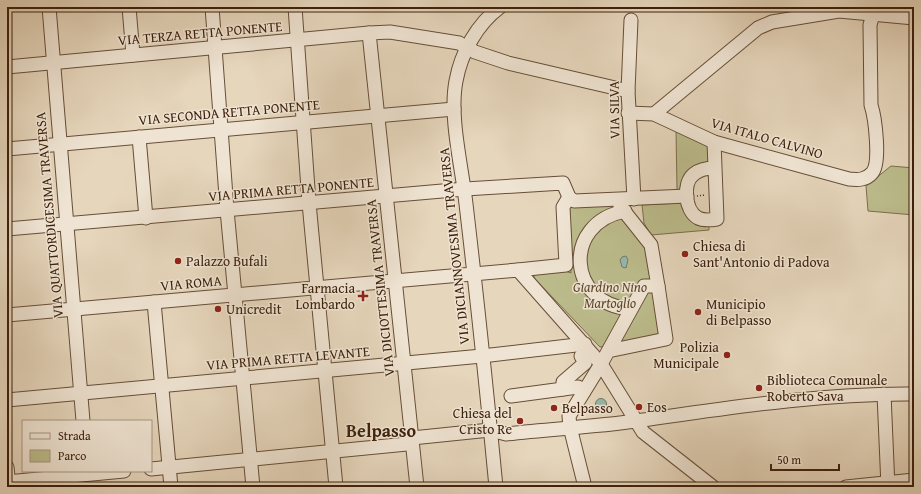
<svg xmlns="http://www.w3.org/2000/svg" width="921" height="494" font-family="'Gentium Book Plus',serif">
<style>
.green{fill:#bcbc8c;stroke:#7c6e4c}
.water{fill:#97b9ac;stroke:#737c6c}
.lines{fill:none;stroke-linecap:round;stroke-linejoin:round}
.minor-casing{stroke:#674e38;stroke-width:15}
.path{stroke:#3d200c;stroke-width:1.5;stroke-dasharray:1 2;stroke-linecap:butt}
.minor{stroke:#efe4d3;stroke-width:13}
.poi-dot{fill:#8f2418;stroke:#efe4d3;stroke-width:1.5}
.labels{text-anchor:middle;stroke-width:3;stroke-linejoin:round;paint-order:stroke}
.street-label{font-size:14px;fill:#3d200c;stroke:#efe4d3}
.poi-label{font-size:14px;fill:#3d200c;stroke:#efe4d3;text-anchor:start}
.park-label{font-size:14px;font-style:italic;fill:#5d472c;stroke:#efe4d3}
.district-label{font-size:18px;font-weight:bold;fill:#3d200c;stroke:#efe4d3}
</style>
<rect width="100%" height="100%" fill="#e6d6bc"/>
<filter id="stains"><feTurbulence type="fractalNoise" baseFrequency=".005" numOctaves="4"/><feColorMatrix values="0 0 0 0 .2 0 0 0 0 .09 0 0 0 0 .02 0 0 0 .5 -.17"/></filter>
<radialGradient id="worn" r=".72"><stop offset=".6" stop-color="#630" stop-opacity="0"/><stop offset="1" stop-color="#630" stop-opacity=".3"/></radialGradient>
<g class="green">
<polygon points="676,129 708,146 709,160 682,189 677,190"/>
<polygon points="891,166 914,168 914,215 868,211 866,186"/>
<polygon points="609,202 645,243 661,335 600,347 535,279 533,274 565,271 571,273 567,211 571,205"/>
<polygon points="683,203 709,223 709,230 651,235 644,223 642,205"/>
</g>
<g class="water">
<polygon points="626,256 628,260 626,268 622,267 620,260 622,257"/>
<circle cx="601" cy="404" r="5.5"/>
</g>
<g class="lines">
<defs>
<g id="minor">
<polyline points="49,7 83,421"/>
<polyline points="129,7 133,55"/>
<polyline points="212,7 227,210 253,487"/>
<polyline points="295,7 309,203 336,487"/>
<polyline points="631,20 628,91 634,199"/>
<polyline points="369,33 417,487"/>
<polyline points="7,67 369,33 390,32 459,43 475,52 508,63 628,91"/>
<path d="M628,113L654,114L714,142L849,179C858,180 866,180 872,173C881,163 875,117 871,105L870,25L875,7"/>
<polyline points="654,114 758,28 772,22 839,11 914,18"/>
<polyline points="139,137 146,218"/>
<path d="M714,142L717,219C711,220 704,221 698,218C685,211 682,183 694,174C700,169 707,168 715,168"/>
<polyline points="7,149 454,109"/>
<polyline points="620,206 651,245 658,286"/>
<path d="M625,211C562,223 567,304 630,309"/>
<polyline points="7,229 465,189 563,183 569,197 574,201 687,196"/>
<polyline points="518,270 566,265 563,207 569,197"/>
<polyline points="154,302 171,487"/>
<polyline points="7,315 518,270 601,364 643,432 713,487"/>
<polyline points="563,389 563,382 585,363 581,356"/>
<polyline points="884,394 888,487"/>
<polyline points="511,396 578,387 584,391"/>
<polyline points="7,400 482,356 585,344"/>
<polyline points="7,467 9,487"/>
<path d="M151,469L407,444L412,438L490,430L506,434C549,429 593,427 636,421C728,408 821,393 914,394"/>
<polyline points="7,482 124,471"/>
<path d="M496,487C487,393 477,298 466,204C462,167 449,117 456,81C461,53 477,24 500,7"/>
<polyline points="585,487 570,427 569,416 601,364 644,286 658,286 666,339 608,351"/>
<polyline points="846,487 914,480"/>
</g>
</defs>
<use href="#minor" class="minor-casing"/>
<polyline class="path" points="697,196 705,195"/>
<use href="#minor" class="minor"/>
</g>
<g class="poi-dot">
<circle cx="685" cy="254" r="4"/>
<circle cx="178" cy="261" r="4"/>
<path d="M361 290h4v4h4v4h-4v4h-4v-4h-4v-4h4z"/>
<circle cx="218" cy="309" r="4"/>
<circle cx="698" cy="312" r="4"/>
<circle cx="727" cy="355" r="4"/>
<circle cx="759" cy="388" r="4"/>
<circle cx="639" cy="407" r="4"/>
<circle cx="554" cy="408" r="4"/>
<circle cx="520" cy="421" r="4"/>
</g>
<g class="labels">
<g class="street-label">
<text transform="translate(200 33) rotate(-5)" y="5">VIA TERZA RETTA PONENTE</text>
<text transform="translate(614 110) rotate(-91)" y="5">VIA SILVA</text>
<text transform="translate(229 112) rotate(-5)" y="5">VIA SECONDA RETTA PONENTE</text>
<text transform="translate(767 138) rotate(16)" y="5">VIA ITALO CALVINO</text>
<text transform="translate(291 189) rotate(-5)" y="5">VIA PRIMA RETTA PONENTE</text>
<text transform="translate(49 215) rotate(-95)" y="5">VIA QUATTORDICESIMA TRAVERSA</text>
<text transform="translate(454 246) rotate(-96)" y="5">VIA DICIANNOVESIMA TRAVERSA</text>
<text transform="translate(191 283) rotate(-5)" y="5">VIA ROMA</text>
<text transform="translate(380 288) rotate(-96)" y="5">VIA DICIOTTESIMA TRAVERSA</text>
<text transform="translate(288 358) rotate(-5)" y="5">VIA PRIMA RETTA LEVANTE</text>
</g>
<g class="poi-label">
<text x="693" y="251">Chiesa di<tspan x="693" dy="16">Sant'Antonio di Padova</tspan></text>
<text x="186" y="266">Palazzo Bufali</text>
<text x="355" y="293" text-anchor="end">Farmacia<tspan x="355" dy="16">Lombardo</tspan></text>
<text x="706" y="309">Municipio<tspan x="706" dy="16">di Belpasso</tspan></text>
<text x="226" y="314">Unicredit</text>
<text x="719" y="352" text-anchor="end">Polizia<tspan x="719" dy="16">Municipale</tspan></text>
<text x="767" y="385">Biblioteca Comunale<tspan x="767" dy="16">Roberto Sava</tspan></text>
<text x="647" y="412">Eos</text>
<text x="562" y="413">Belpasso</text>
<text x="512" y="418" text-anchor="end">Chiesa del<tspan x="512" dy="16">Cristo Re</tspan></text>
</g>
<g class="park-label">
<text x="610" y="292">Giardino Nino<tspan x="610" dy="16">Martoglio</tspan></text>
</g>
<g class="district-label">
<text x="381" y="437">Belpasso</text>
</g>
</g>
<rect width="921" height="494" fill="none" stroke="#e6d6bc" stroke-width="24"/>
<rect x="8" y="8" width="905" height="478" fill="none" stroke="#3d200c" stroke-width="2"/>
<rect x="12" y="12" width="897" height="470" fill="none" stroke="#3d200c"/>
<rect x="22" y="420" width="130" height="52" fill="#efe4d3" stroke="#a89683"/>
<rect x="30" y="433" width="20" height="6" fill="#efe4d3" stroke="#a89683"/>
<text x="58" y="440" font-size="12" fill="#3d200c">Strada</text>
<rect x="30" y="450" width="20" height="12" fill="#bcbc8c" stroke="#a89683"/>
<text x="58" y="460" font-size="12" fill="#3d200c">Parco</text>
<path d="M771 464v6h68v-6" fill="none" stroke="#3d200c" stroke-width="2"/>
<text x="777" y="464" font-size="12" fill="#3d200c" stroke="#efe4d3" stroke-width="3" paint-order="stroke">50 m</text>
<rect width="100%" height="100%" filter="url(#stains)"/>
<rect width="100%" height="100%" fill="url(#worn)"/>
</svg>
